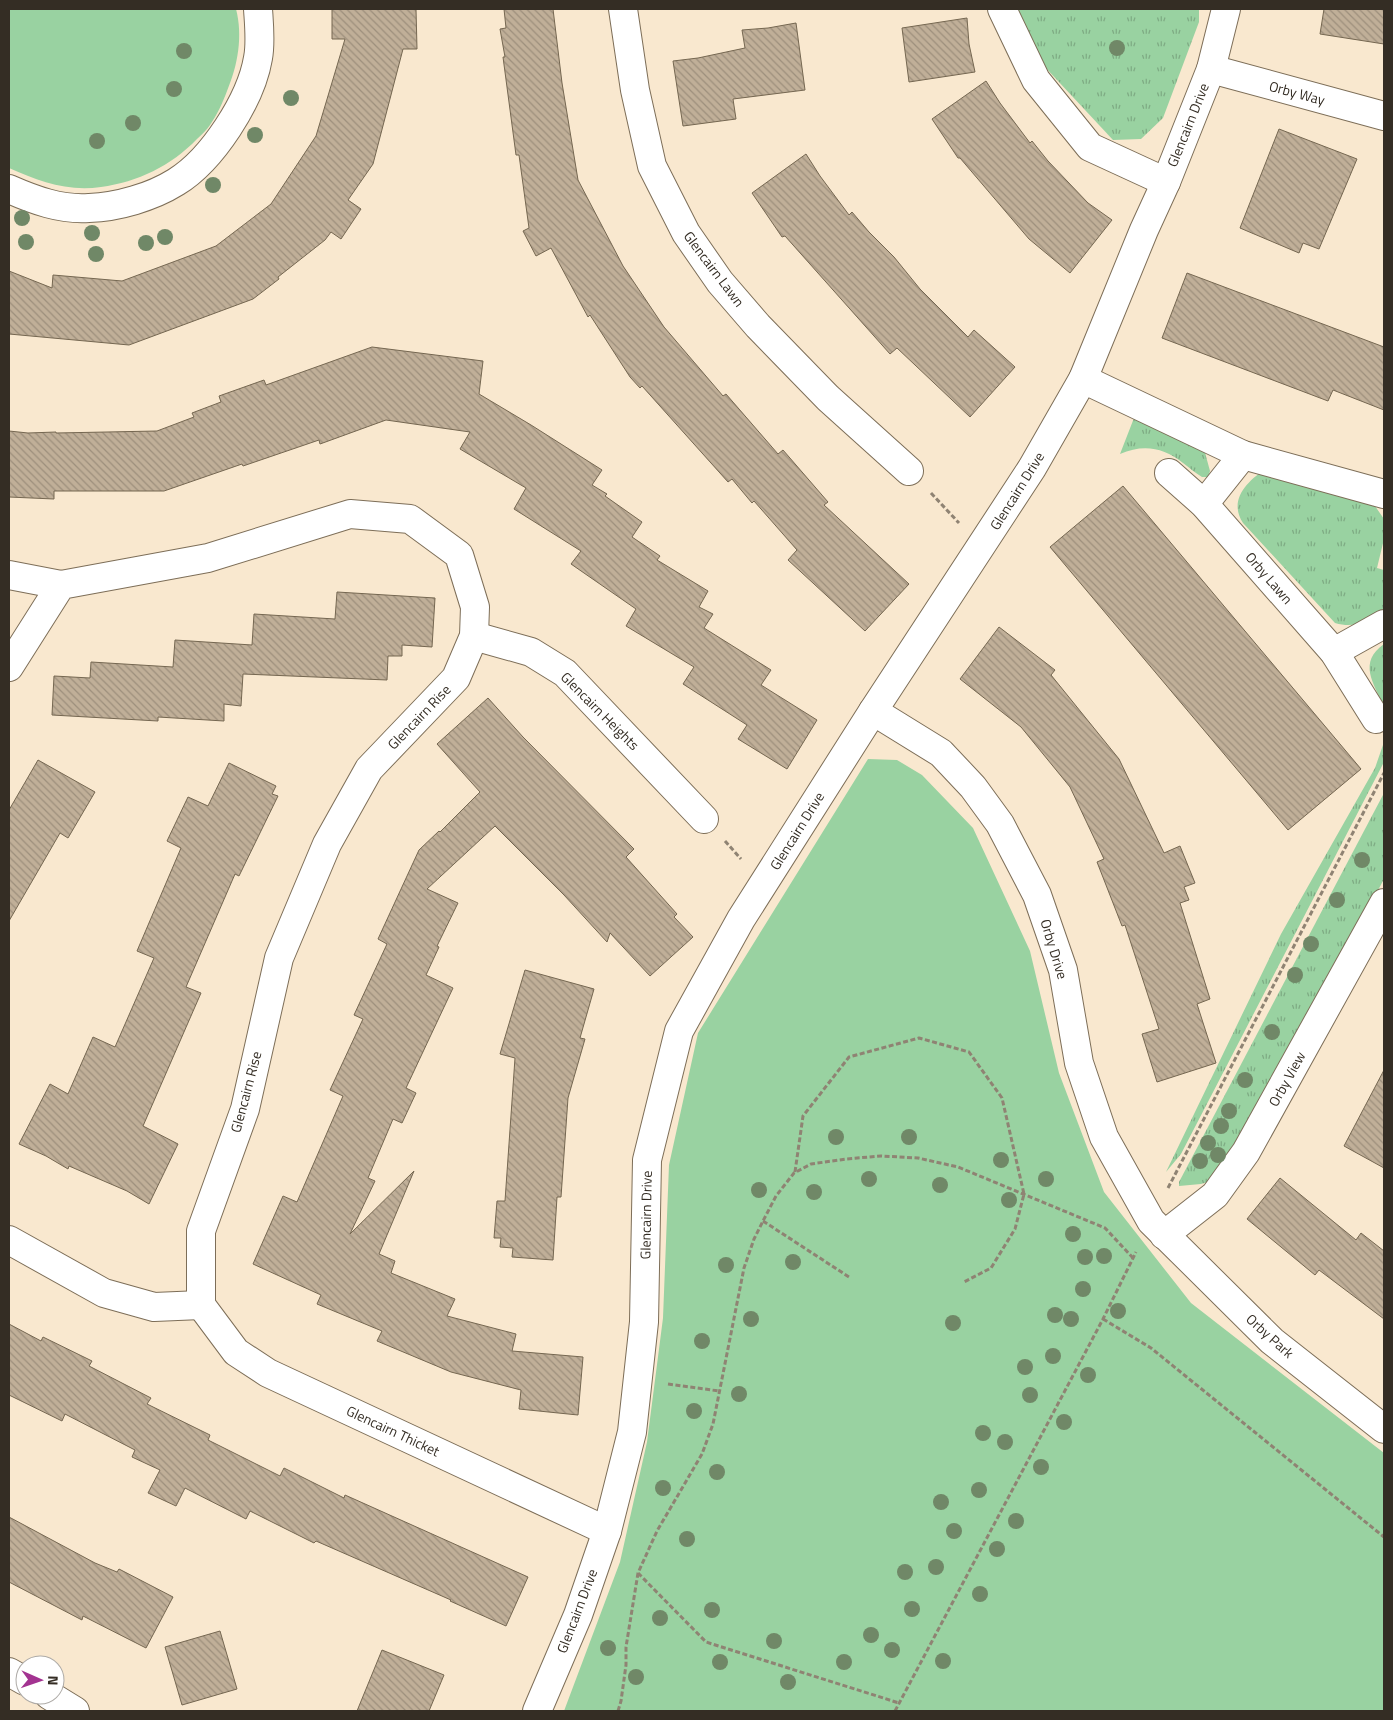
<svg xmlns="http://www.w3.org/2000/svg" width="1393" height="1720" font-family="'Titillium Web',sans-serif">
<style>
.grass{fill:url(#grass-tufts)}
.park{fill:#99d2a1}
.building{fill:url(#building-back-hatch);stroke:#756751}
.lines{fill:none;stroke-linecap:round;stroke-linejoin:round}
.minor-casing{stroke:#7d6e58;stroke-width:30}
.path{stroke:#8f8373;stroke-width:3;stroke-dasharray:5 2.5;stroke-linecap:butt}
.minor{stroke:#fff;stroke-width:28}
.tree{fill:#708867}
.labels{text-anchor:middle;stroke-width:4;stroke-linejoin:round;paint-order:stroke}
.street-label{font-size:14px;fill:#342d24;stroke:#fff}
</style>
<defs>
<pattern id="grass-tufts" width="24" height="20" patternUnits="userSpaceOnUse" patternTransform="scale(1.25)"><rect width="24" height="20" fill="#99d2a1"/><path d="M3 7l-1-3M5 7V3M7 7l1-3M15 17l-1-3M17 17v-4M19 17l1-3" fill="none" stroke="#7eab83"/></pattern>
<pattern id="building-back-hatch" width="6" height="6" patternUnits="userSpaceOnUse" patternTransform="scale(1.25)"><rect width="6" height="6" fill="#c0af98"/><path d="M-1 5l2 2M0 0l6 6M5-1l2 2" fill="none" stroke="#9d8f7c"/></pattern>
</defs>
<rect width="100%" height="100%" fill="#f9e8cf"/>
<g class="grass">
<polygon points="1017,9 1199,9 1199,22 1163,118 1141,139 1113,140 1044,66"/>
<path d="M1134,418L1204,449L1210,471L1208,477H1202C1195,473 1190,468 1183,463C1163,447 1143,444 1120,454Z"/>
<path d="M1267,468L1375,506L1384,519V539L1377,568L1384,570V609C1367,621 1356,629 1335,623L1243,523C1228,500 1247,481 1267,468Z"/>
<path d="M1384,644V706C1373,683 1358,662 1384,644Z"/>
<polygon points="1384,742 1384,762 1181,1154 1166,1172 1281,934 1375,768"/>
<polygon points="1384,793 1384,879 1254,1122 1211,1181 1201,1184 1179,1186 1179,1182"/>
</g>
<g class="park">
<path d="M9,9H236C243,36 238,65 227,91C223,102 217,115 210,125C207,130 202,134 197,139C171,166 138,182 101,187C67,192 39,181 9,168Z"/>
<polygon points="868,759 897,760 922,775 973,828 1030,951 1059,1073 1104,1192 1191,1303 1384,1453 1384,1711 564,1711 620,1562 647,1442 663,1318 669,1165 698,1033"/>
</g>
<g class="building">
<polygon points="332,9 416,9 417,49 403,49 373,164 348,200 361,209 341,239 331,232 325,240 278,277 279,279 253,299 129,345 9,334 9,271 52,288 53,275 122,281 216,246 271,204 316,136 345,39 332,39"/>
<polygon points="504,9 553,9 562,83 578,180 623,266 664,327 723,396 726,394 778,454 783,450 828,502 824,505 909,584 865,631 788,560 797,550 754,501 752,503 732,479 728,482 642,386 640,388 630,377 590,315 588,317 551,248 536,256 523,231 529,228 519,155 516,155 503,57 505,57 500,29 506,28"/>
<polygon points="1324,9 1384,9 1384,44 1320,34"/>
<polygon points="967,18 969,44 975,72 909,82 902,28"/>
<polygon points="796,23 805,90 733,99 736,119 683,126 673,61 698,58 745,48 742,30 768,28"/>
<polygon points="986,81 1000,103 1030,143 1032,141 1048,161 1088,203 1112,220 1070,273 1029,239 960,158 958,158 932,119"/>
<polygon points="1279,129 1357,159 1319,249 1303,243 1299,253 1240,228"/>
<polygon points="806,154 820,176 849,215 852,212 869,232 894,257 920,289 968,337 974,330 1015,367 970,417 897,348 890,354 785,236 782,237 752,193"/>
<polygon points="1187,273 1384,347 1384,410 1333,390 1328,401 1162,338"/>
<polygon points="372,347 483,361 479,394 531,425 602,470 592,485 607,494 605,496 642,522 632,537 660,556 657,560 708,591 699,607 713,614 704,628 771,670 761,685 817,720 787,769 738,739 747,725 683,684 694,667 626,626 636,609 571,564 581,551 514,509 526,488 460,449 470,432 386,420 320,444 319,440 243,466 242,464 164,491 54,491 54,499 9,497 9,431 28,433 56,432 56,433 157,431 194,417 192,413 221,402 219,396 264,380 266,385"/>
<polygon points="1123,486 1361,769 1288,830 1050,547"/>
<polygon points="337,592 435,598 432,647 402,645 402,656 388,656 387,680 243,674 241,706 224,704 224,721 158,717 158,721 52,715 54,676 90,678 91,662 173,667 175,640 252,645 254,614 335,619"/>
<polygon points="999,627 1055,670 1051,675 1119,759 1164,853 1180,846 1195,883 1184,887 1189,900 1180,903 1210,999 1197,1004 1216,1063 1157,1082 1142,1034 1159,1029 1125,925 1122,926 1097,862 1104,859 1070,787 1021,727 960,679"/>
<polygon points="488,698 523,737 634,849 626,857 677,914 674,917 693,937 650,976 610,933 607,942 564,895 495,826 427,889 458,903 437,946 439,947 426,975 453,988 406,1088 416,1093 402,1123 393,1119 368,1178 375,1181 350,1234 414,1171 379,1254 395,1261 391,1273 455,1299 447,1316 516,1334 512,1351 583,1357 578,1415 519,1409 521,1390 451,1372 377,1341 382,1331 317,1304 321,1295 253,1264 283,1196 297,1202 343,1096 330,1090 363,1019 354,1015 387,944 378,939 419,850 439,831 440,832 480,792 437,744"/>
<polygon points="38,760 95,792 68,838 60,833 9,921 9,810"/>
<polygon points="229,763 276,786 272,794 278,796 239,876 235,874 186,987 201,993 143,1126 178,1144 149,1204 127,1191 69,1166 68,1169 46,1156 19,1144 50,1084 68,1094 93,1037 115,1047 154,958 137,951 181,848 167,841 188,797 208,806"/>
<polygon points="525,970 594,989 580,1038 585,1039 568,1098 561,1197 557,1197 553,1260 512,1257 513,1248 500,1247 501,1238 494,1238 497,1201 505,1201 515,1058 500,1054"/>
<polygon points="1384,1070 1384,1168 1344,1146"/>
<polygon points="1280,1178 1356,1240 1361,1233 1384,1251 1384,1319 1319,1270 1315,1275 1247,1219"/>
<polygon points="9,1324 41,1341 43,1337 92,1361 89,1366 151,1398 147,1404 210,1435 208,1440 280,1476 284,1468 344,1498 345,1495 528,1577 506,1626 450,1601 451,1600 316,1541 314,1543 250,1511 246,1519 185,1488 176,1506 148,1493 160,1470 132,1457 135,1450 65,1414 62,1421 9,1395"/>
<polygon points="9,1517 95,1563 117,1572 119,1569 173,1597 146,1648 83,1616 82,1620 9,1582"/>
<polygon points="220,1631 237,1689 182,1705 165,1647"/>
<polygon points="382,1650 444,1675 429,1711 357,1711"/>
</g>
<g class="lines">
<defs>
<g id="minor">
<polyline points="623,9 635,90 652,166 686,233 720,282 758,326 828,398 909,471"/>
<polyline points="1002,9 1036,80 1090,147 1166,182"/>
<polyline points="1211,69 1384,116"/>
<path d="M9,189C34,200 61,210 89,208C118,207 152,197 176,182C212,160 251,100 258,58C261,43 259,24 258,9"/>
<polyline points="1083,379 1243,455 1384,494"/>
<polyline points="1169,473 1204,504 1334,652 1376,719"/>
<polyline points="1204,504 1243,455"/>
<polyline points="9,575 61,585"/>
<polyline points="474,636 531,652 565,673 704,819"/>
<polyline points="1334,652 1384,624"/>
<polyline points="9,667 61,585 208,558 350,514 410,519 459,555 475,607 474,636 456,678 369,769 327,844 279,958 245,1109 201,1231 201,1305"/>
<polyline points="873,711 941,753 973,787 1000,824 1037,895 1063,970 1079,1063 1104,1137 1151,1221 1272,1341 1384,1429"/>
<polyline points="1164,1235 1215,1195 1246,1152 1384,903"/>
<polyline points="9,1240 104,1293 154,1307 201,1305"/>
<polyline points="201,1305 236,1352 268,1373 607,1531"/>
<polyline points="9,1672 25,1681"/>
<polyline points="49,1695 75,1711"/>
<polyline points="537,1711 578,1615 607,1531 632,1432 644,1322 647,1160 679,1031 741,919 873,711 1032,468 1083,379 1144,230 1166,182 1211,69 1226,9"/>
</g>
</defs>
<use href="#minor" class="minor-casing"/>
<g class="path">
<polyline points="931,493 959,523"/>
<polyline points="725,841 741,859"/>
<polyline points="795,1172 803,1116 849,1057 919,1038 969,1052 1002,1098 1024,1194 1015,1229 991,1268 964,1282"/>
<polyline points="1168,1188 1384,773"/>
<polyline points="763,1221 849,1277"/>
<polyline points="1103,1319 1151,1348 1384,1537"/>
<polyline points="668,1384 719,1391"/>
<polyline points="638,1573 706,1642 899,1703"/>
<polyline points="618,1711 621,1701 626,1665 626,1647 638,1573 657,1531 702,1454 713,1424 744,1268 754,1239 763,1221 776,1196 794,1173 811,1164 846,1159 881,1156 918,1158 958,1167 1105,1228 1133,1258"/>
<polyline points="895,1711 1103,1319 1136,1252"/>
</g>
<use href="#minor" class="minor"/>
</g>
<g class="tree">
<circle cx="1117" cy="48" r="8"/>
<circle cx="184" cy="51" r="8"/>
<circle cx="174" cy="89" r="8"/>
<circle cx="291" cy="98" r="8"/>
<circle cx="133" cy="123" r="8"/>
<circle cx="255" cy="135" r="8"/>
<circle cx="97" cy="141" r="8"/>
<circle cx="213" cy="185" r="8"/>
<circle cx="22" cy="218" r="8"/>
<circle cx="92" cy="233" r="8"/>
<circle cx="165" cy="237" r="8"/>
<circle cx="26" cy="242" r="8"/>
<circle cx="146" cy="243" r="8"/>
<circle cx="96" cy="254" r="8"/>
<circle cx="1362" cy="860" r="8"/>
<circle cx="1337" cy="900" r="8"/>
<circle cx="1311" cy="944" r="8"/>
<circle cx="1295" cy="975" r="8"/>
<circle cx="1272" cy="1032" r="8"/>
<circle cx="1245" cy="1080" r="8"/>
<circle cx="1229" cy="1111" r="8"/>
<circle cx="1221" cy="1126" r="8"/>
<circle cx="836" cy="1137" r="8"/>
<circle cx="909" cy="1137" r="8"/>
<circle cx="1208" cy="1143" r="8"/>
<circle cx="1218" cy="1155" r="8"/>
<circle cx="1001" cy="1160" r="8"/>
<circle cx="1200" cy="1161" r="8"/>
<circle cx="869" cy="1179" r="8"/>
<circle cx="1046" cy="1179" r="8"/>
<circle cx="940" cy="1185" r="8"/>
<circle cx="759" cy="1190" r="8"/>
<circle cx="814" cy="1192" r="8"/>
<circle cx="1009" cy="1200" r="8"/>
<circle cx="1073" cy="1234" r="8"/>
<circle cx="1104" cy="1256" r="8"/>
<circle cx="1085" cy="1257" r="8"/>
<circle cx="793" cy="1262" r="8"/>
<circle cx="726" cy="1265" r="8"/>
<circle cx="1083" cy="1289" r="8"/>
<circle cx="1118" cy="1311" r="8"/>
<circle cx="1055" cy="1315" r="8"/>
<circle cx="751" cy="1319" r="8"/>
<circle cx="1071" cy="1319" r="8"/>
<circle cx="953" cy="1323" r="8"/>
<circle cx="702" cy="1341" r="8"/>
<circle cx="1053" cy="1356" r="8"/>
<circle cx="1025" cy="1367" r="8"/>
<circle cx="1088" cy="1375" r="8"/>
<circle cx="739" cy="1394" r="8"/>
<circle cx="1030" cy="1395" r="8"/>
<circle cx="694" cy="1411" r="8"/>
<circle cx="1064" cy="1422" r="8"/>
<circle cx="983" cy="1433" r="8"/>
<circle cx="1005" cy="1442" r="8"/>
<circle cx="1041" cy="1467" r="8"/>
<circle cx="717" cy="1472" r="8"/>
<circle cx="663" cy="1488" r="8"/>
<circle cx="979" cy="1490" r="8"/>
<circle cx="941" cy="1502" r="8"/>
<circle cx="1016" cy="1521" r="8"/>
<circle cx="954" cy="1531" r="8"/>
<circle cx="687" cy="1539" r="8"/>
<circle cx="997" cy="1549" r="8"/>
<circle cx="936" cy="1567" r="8"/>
<circle cx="905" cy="1572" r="8"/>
<circle cx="980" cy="1594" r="8"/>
<circle cx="912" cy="1609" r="8"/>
<circle cx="712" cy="1610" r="8"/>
<circle cx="660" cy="1618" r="8"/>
<circle cx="871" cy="1635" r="8"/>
<circle cx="774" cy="1641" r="8"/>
<circle cx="608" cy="1648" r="8"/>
<circle cx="892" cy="1650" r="8"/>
<circle cx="943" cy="1661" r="8"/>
<circle cx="720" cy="1662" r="8"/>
<circle cx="844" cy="1662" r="8"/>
<circle cx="636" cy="1677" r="8"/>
<circle cx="788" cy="1682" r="8"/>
</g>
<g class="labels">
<g class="street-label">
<text transform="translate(1297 93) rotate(15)" y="5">Orby Way</text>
<text transform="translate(1188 125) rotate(-68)" y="5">Glencairn Drive</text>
<text transform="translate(714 269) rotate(53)" y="5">Glencairn Lawn</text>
<text transform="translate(1017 491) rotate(-58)" y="5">Glencairn Drive</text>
<text transform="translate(1269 578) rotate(49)" y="5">Orby Lawn</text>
<text transform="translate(600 711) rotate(45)" y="5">Glencairn Heights</text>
<text transform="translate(419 717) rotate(-46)" y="5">Glencairn Rise</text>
<text transform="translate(797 831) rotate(-58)" y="5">Glencairn Drive</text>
<text transform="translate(1054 949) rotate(73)" y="5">Orby Drive</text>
<text transform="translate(1287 1079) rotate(-61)" y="5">Orby View</text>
<text transform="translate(246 1092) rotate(-75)" y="5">Glencairn Rise</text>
<text transform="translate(646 1215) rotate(-89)" y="5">Glencairn Drive</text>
<text transform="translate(1270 1336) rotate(42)" y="5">Orby Park</text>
<text transform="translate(393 1431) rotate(25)" y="5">Glencairn Thicket</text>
<text transform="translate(577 1611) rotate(-69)" y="5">Glencairn Drive</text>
</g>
</g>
<rect width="1393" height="1720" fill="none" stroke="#342d24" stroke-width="20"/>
<g transform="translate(40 1680) rotate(92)"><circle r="24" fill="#ffffff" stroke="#aeaba7"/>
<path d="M0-4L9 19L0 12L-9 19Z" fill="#a33391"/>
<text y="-8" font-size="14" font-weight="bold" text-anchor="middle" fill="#342d24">N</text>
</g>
</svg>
